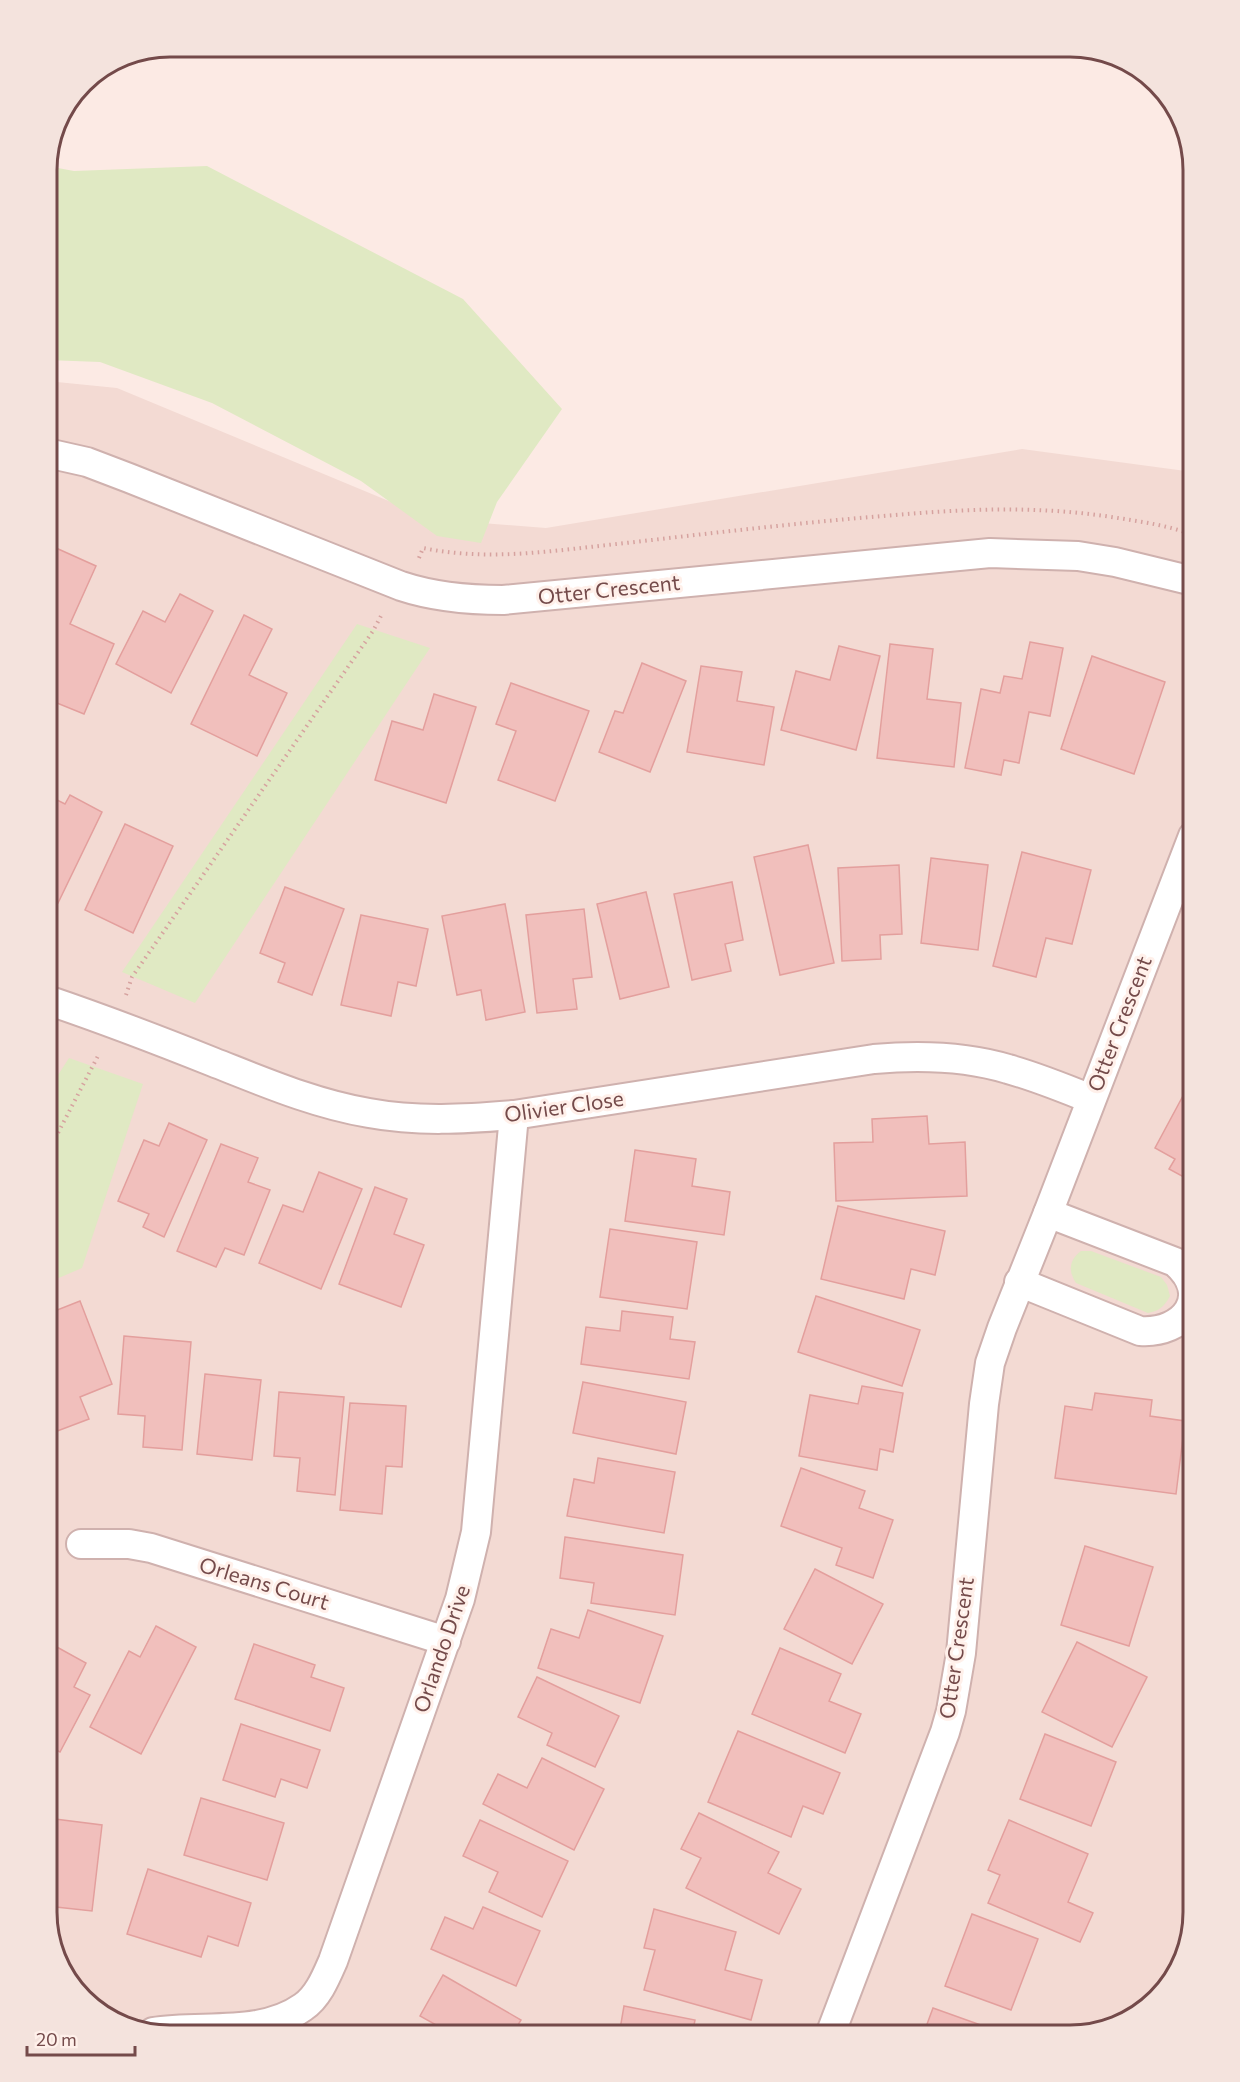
<svg xmlns="http://www.w3.org/2000/svg" width="1240" height="2082" font-family="Commissioner,sans-serif">
<style>
.residential{fill:#f3dad3}
.green{fill:#e0e9c3}
.building{fill:#f1bfbc;stroke:#e39f9d;stroke-width:1.5}
.lines{fill:none;stroke-linecap:round;stroke-linejoin:round}
.street-casing{stroke:#cfb1ae;stroke-width:32}
.path{stroke:#d6a29f;stroke-width:4;stroke-dasharray:1.5 4.5;stroke-linecap:butt}
.street{stroke:#fff;stroke-width:28}
.labels{text-anchor:middle;stroke-width:6;stroke-linejoin:round;paint-order:stroke}
.street-label{font-size:21px;fill:#744a4a;stroke:#fff0ea}
.rim{fill:none;stroke:#744a4a;stroke-width:3}
</style>
<rect width="100%" height="100%" fill="#fceae4"/>
<polygon class="residential" points="47,381 117,388 432,519 546,528 1022,449 1193,472 1193,1913 1173,1981 1125,2023 1070,2035 162,2035 101,2015 59,1967 47,1912"/>
<g class="green">
<polygon points="47,166 74,171 207,166 463,299 562,409 497,502 481,543 437,536 361,481 212,403 100,362 47,360"/>
<polygon points="357,624 430,648 195,1003 122,972"/>
<polygon points="69,1058 143,1084 82,1268 47,1283 47,1092"/>
<path d="M1081,1251H1091L1161,1277L1167,1285L1170,1296C1165,1306 1159,1311 1148,1313L1076,1283C1068,1271 1069,1260 1081,1251Z"/>
</g>
<g class="building">
<polygon points="56,548 96,566 70,624 114,644 84,714 47,699 47,568"/>
<polygon points="180,594 213,611 171,693 116,664 143,611 165,622"/>
<polygon points="244,615 272,629 249,675 287,693 257,756 191,724"/>
<polygon points="1030,642 1063,648 1050,716 1029,712 1019,763 1004,760 1001,775 965,768 981,689 1000,693 1004,676 1022,679"/>
<polygon points="890,644 933,649 927,699 961,703 954,767 877,758"/>
<polygon points="839,646 880,656 856,750 781,730 796,671 830,680"/>
<polygon points="1092,656 1165,682 1134,774 1061,749"/>
<polygon points="642,663 686,681 650,772 599,752 615,711 623,713"/>
<polygon points="701,666 742,672 737,701 774,707 764,765 687,752"/>
<polygon points="511,683 589,711 555,801 498,780 516,731 496,724"/>
<polygon points="434,694 476,707 446,803 375,780 392,721 423,730"/>
<polygon points="47,795 65,804 70,795 102,812 58,903 47,898"/>
<polygon points="125,824 173,846 133,933 85,910"/>
<polygon points="808,845 834,963 780,975 754,857"/>
<polygon points="1022,852 1091,870 1072,944 1046,938 1036,977 993,966"/>
<polygon points="931,858 988,865 978,950 921,943"/>
<polygon points="899,865 902,934 880,935 881,959 842,961 838,868"/>
<polygon points="732,882 743,940 725,944 731,971 692,980 674,894"/>
<polygon points="285,887 344,909 312,995 278,982 285,963 260,953"/>
<polygon points="646,892 669,987 620,999 597,904"/>
<polygon points="505,904 525,1012 486,1020 481,990 457,995 442,916"/>
<polygon points="584,909 592,977 573,979 577,1009 537,1013 526,915"/>
<polygon points="361,915 428,929 416,986 398,982 391,1016 341,1005"/>
<polygon points="1191,1081 1193,1082 1193,1182 1169,1169 1175,1159 1155,1148"/>
<polygon points="927,1116 929,1144 965,1142 967,1196 836,1201 834,1143 873,1142 872,1119"/>
<polygon points="169,1123 207,1140 164,1237 143,1227 149,1214 118,1201 144,1140 159,1146"/>
<polygon points="221,1144 258,1158 248,1182 270,1190 244,1255 225,1248 216,1267 177,1251"/>
<polygon points="635,1150 696,1159 692,1186 730,1192 724,1235 625,1221"/>
<polygon points="319,1172 362,1189 321,1289 259,1263 283,1205 303,1212"/>
<polygon points="375,1187 407,1199 394,1234 424,1245 401,1307 339,1284"/>
<polygon points="838,1206 945,1231 935,1275 911,1269 904,1299 821,1279"/>
<polygon points="610,1229 697,1242 687,1309 600,1297"/>
<polygon points="816,1296 920,1330 902,1386 798,1352"/>
<polygon points="80,1301 112,1384 80,1397 89,1419 52,1433 47,1418 47,1314"/>
<polygon points="622,1311 673,1317 670,1339 695,1342 689,1379 581,1364 586,1327 620,1331"/>
<polygon points="124,1336 191,1342 182,1450 143,1447 145,1416 118,1414"/>
<polygon points="205,1374 261,1380 252,1460 197,1454"/>
<polygon points="583,1382 686,1402 676,1454 573,1433"/>
<polygon points="862,1386 903,1393 893,1452 880,1449 877,1470 799,1456 810,1395 858,1404"/>
<polygon points="279,1392 344,1397 335,1495 297,1491 300,1458 274,1456"/>
<polygon points="1095,1393 1152,1400 1150,1416 1185,1421 1176,1494 1055,1478 1065,1406 1092,1410"/>
<polygon points="350,1403 406,1406 402,1467 386,1466 382,1514 340,1510"/>
<polygon points="598,1458 675,1472 664,1533 567,1516 574,1479 594,1483"/>
<polygon points="801,1468 865,1491 859,1508 893,1520 873,1578 836,1565 842,1548 781,1526"/>
<polygon points="565,1537 683,1555 675,1615 591,1603 594,1583 560,1578"/>
<polygon points="1085,1546 1153,1567 1129,1646 1061,1625"/>
<polygon points="815,1569 883,1604 852,1664 784,1629"/>
<polygon points="588,1610 663,1636 640,1703 538,1668 551,1629 579,1638"/>
<polygon points="156,1626 196,1647 141,1754 90,1727 129,1651 140,1657"/>
<polygon points="1077,1642 1147,1677 1112,1747 1042,1712"/>
<polygon points="254,1644 315,1665 311,1677 344,1688 330,1731 235,1699"/>
<polygon points="55,1646 86,1663 74,1687 90,1695 60,1752 47,1745 47,1662"/>
<polygon points="780,1648 841,1674 829,1701 861,1714 845,1753 752,1714"/>
<polygon points="537,1677 619,1716 595,1767 547,1745 552,1733 518,1717"/>
<polygon points="241,1724 320,1750 307,1788 281,1779 275,1797 223,1780"/>
<polygon points="738,1731 840,1773 823,1814 803,1806 791,1837 708,1802"/>
<polygon points="1045,1734 1116,1762 1091,1826 1020,1799"/>
<polygon points="542,1758 604,1789 574,1850 483,1804 498,1774 527,1788"/>
<polygon points="201,1798 284,1823 267,1880 184,1855"/>
<polygon points="699,1813 779,1852 768,1873 801,1889 779,1934 686,1888 701,1858 681,1849"/>
<polygon points="47,1818 102,1825 92,1911 47,1906"/>
<polygon points="480,1820 568,1861 542,1917 489,1892 498,1872 463,1856"/>
<polygon points="1009,1820 1088,1854 1068,1902 1093,1913 1080,1942 988,1903 1000,1875 988,1870"/>
<polygon points="148,1869 251,1903 238,1946 208,1936 201,1957 127,1934"/>
<polygon points="483,1907 540,1931 516,1986 431,1949 445,1917 473,1929"/>
<polygon points="654,1909 736,1932 725,1970 762,1980 751,2020 644,1990 655,1950 644,1948"/>
<polygon points="972,1914 1038,1939 1011,2010 945,1986"/>
<polygon points="443,1975 521,2020 512,2035 454,2035 420,2016"/>
<polygon points="624,2006 695,2020 692,2035 619,2035"/>
<polygon points="933,2008 989,2028 987,2035 923,2035"/>
</g>
<g class="lines">
<defs>
<g id="street">
<path d="M47,453L87,462L129,478L401,586C434,597 468,600 503,600L990,553L1078,556L1115,562L1193,581"/>
<path d="M47,1000C103,1019 158,1040 213,1062C264,1082 315,1104 369,1113C417,1122 466,1119 514,1115L874,1059C919,1055 965,1056 1008,1069C1037,1077 1064,1088 1091,1099"/>
<path d="M1019,1282L1140,1331C1184,1334 1214,1296 1175,1262L1048,1213"/>
<polyline points="81,1544 129,1544 151,1548 446,1641"/>
<path d="M153,2032C202,2024 261,2037 303,2007C318,1997 326,1977 333,1961L460,1599L476,1532L514,1115"/>
<polyline points="830,2035 945,1732 951,1711 961,1653 984,1404 990,1363 1002,1328 1048,1213 1193,836"/>
</g>
</defs>
<use href="#street" class="street-casing"/>
<g class="path">
<path d="M419,558L423,548C490,562 558,550 626,543C712,533 797,523 883,516C963,509 1039,505 1118,518C1144,522 1170,526 1193,535"/>
<polyline points="126,995 132,977 373,631 382,614"/>
<polyline points="47,1154 99,1054"/>
</g>
<use href="#street" class="street"/>
</g>
<g class="labels">
<g class="street-label">
<text transform="translate(609 590) rotate(-6)" y="7">Otter Crescent</text>
<text transform="translate(1120 1024) rotate(-69)" y="7">Otter Crescent</text>
<text transform="translate(564 1107) rotate(-8)" y="7">Olivier Close</text>
<text transform="translate(264 1584) rotate(17)" y="7">Orleans Court</text>
<text transform="translate(957 1648) rotate(-82)" y="7">Otter Crescent</text>
<text transform="translate(442 1649) rotate(-71)" y="7">Orlando Drive</text>
</g>
</g>
<path d="M0 0H1240V2082H0ZM170 57H1070A113 113 0 0 1 1183 170V1912A113 113 0 0 1 1070 2025H170A113 113 0 0 1 57 1912V170A113 113 0 0 1 170 57Z" fill="#f4e3dd" fill-rule="evenodd"/>
<path class="rim" d="M170 57H1070A113 113 0 0 1 1183 170V1912A113 113 0 0 1 1070 2025H170A113 113 0 0 1 57 1912V170A113 113 0 0 1 170 57Z"/>
<path d="M27 2046v9h108v-9" fill="none" stroke="#744a4a" stroke-width="3"/>
<text x="36" y="2046" font-size="18" fill="#744a4a" stroke="#fff0ea" stroke-width="4.5" paint-order="stroke">20 m</text>
</svg>
